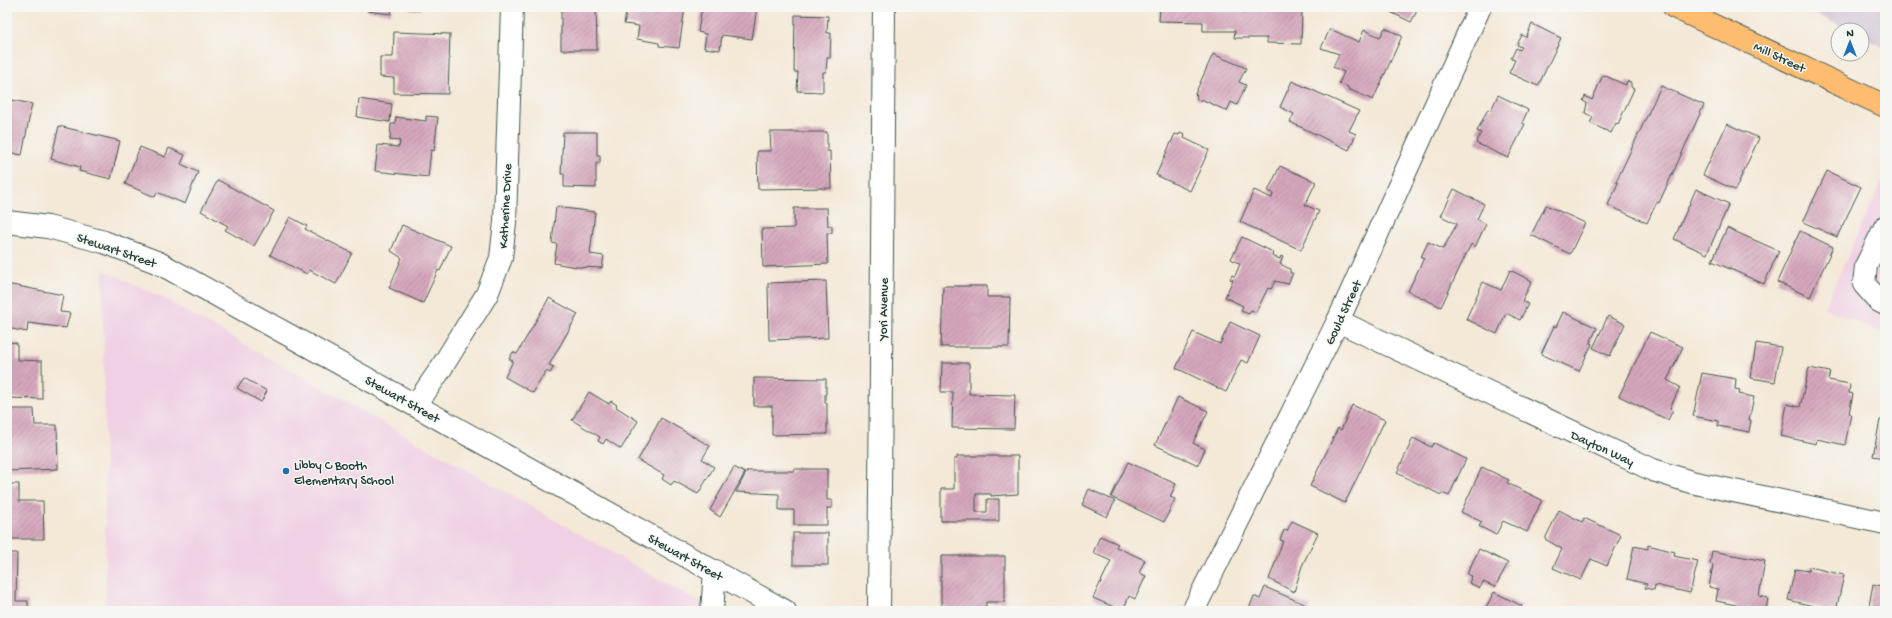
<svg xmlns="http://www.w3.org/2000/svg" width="1892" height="618" font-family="'Gochi Hand',sans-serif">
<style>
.built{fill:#f0d0e4}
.industrial{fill:#cebed1}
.building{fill:url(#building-hatch)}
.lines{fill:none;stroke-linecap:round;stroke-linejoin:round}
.minor-casing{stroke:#3f574c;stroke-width:24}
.major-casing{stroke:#3f574c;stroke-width:24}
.minor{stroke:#fff;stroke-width:22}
.major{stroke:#fdbc70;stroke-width:22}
.poi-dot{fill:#1f6fb2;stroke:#f6f6f2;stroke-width:1.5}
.labels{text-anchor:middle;stroke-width:3;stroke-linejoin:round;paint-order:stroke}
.street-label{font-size:13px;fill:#1f3d34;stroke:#f6f6f2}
.poi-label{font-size:13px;fill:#1f3d34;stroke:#f6f6f2;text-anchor:start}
</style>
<defs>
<pattern id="building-hatch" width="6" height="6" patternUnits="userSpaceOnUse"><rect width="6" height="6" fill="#d6a7bd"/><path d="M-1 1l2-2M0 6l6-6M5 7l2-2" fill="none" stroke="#ad899a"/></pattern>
</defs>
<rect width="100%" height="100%" fill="#f6f6f2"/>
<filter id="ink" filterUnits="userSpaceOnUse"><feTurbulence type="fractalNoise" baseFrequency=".025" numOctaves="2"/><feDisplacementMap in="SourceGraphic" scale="8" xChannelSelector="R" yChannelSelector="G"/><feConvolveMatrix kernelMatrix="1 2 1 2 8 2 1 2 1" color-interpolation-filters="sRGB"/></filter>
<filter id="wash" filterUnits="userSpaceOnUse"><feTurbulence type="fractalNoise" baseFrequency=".012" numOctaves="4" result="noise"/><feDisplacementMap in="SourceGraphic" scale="16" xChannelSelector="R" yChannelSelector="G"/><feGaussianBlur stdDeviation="0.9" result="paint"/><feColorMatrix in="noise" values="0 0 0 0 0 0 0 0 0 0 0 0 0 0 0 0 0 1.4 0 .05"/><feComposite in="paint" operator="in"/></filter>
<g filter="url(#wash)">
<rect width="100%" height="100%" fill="#f4e8d7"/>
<g class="built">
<polygon points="1885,175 1885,334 1824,308"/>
<polygon points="103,270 163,298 715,611 106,611"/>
</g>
<polygon class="industrial" points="1801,7 1885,7 1885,48 1862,37 1862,30 1848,30"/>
<g id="blocks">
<g class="building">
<polygon points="367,7 392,7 391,14 367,11"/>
<polygon points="409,7 421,7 421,10 409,9"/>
<polygon points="564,7 596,7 597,50 561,50 561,10 564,10"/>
<polygon points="627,7 685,7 679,48 659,46 659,43 637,39 639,26 624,24"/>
<polygon points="702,7 757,7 752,39 722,35 720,50 704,48 706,34 698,32"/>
<polygon points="1160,7 1307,7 1307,9 1302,9 1301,44 1267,43 1267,38 1234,38 1235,31 1203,31 1203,22 1159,21"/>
<polygon points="1380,7 1419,7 1411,22"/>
<polygon points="795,15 828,16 827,33 831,33 830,58 827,58 826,72 823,72 823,92 797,91 798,72 794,72"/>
<polygon points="1532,24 1561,38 1538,86 1509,73 1515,60 1511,59 1516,48 1520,50 1522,47 1517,45 1522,35 1526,37"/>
<polygon points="1385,28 1402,36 1373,100 1348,89 1348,87 1339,83 1344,72 1333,67 1339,54 1321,48 1330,29 1359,42 1364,30 1380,37"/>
<polygon points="394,32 450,34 448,94 394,93 394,78 380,77 380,57 393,57"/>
<polygon points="1213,54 1246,68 1239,82 1246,85 1237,105 1231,102 1227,111 1201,99 1200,101 1196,99 1197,96 1195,94"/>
<polygon points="1603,75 1626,85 1627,81 1631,83 1631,87 1634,89 1618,124 1616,123 1611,133 1590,123 1593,117 1585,113 1587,103 1583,101 1585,96 1592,100"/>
<polygon points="1292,81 1359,111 1349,131 1356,134 1349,150 1290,122 1294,114 1280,107"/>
<polygon points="1661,86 1704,105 1659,203 1657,202 1647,223 1608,205 1618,183 1616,182"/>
<polygon points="1498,95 1528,110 1522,123 1525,124 1508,158 1476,143 1481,133 1477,131 1488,109 1491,110"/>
<polygon points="7,99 32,104 22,155 7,152"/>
<polygon points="359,99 392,104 390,122 357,117"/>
<polygon points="426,116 438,117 434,151 431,150 428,177 375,171 378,145 399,147 400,141 390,140 391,124 395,124 396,117 426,121"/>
<polygon points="1727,124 1759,138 1735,190 1703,175"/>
<polygon points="59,126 120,141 111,179 79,171 80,167 51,159"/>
<polygon points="563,132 597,132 597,155 600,155 600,163 596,163 596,188 564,187 564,174 561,174"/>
<polygon points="770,132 827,132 827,151 830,151 831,188 758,189 757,151 771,151"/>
<polygon points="1180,133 1185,135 1184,138 1209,150 1190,191 1156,175 1175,134 1179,135"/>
<polygon points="140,147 165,157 169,148 185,155 181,164 198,172 185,204 157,192 155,197 125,184"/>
<polygon points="1280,166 1316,182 1305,205 1319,211 1301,250 1240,222 1254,190 1272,198 1273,193 1268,191"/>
<polygon points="1827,171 1861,187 1837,237 1803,222"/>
<polygon points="218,180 274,211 254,246 225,230 228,226 201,211"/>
<polygon points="1454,189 1484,204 1477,219 1486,224 1475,247 1471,244 1441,307 1408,291 1424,258 1421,257 1428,242 1443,249 1457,224 1441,216"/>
<polygon points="1696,189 1729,204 1707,254 1674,239"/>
<polygon points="1546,205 1585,223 1570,254 1531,235"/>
<polygon points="556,207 595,212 590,254 604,256 602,268 576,267 554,263 557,244 552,243"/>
<polygon points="794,208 827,208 828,226 832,226 832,233 827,233 828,264 763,267 762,229 794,228"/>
<polygon points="290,217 307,226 305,229 352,253 336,284 309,270 307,274 270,255"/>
<polygon points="402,225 451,246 440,271 438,270 423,303 389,288 402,258 391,251"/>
<polygon points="1727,228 1779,251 1764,284 1712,261"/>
<polygon points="1800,231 1833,247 1810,297 1777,282"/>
<polygon points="1242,237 1273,252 1272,256 1280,259 1281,256 1283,257 1280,264 1290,269 1290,273 1293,273 1288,284 1275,281 1271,289 1268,288 1256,312 1251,310 1249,314 1241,311 1243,306 1225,297 1233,280 1230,279 1232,275 1235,276 1240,264 1231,259"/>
<polygon points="1510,270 1532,281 1522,301 1528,304 1520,320 1506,313 1497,334 1466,319 1483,282 1501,290"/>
<polygon points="826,281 828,338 769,340 768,283"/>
<polygon points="7,284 63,295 60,312 70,313 66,328 28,323 27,332 7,328"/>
<polygon points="943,286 987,286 987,297 1010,297 1009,347 941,347"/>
<polygon points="549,298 578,314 549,365 554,367 550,373 546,371 533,393 505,377 513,361 509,359 513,352 517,354"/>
<polygon points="1563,312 1597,328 1590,343 1592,344 1579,371 1541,354 1554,326 1556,327"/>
<polygon points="1608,316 1625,324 1610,356 1593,348"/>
<polygon points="1230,322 1260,336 1248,363 1241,360 1226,392 1176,368 1193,332 1220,344"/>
<polygon points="1650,332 1683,347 1667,380 1680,387 1670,408 1673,410 1668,420 1619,396"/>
<polygon points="7,342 17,343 17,360 42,361 42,399 7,398"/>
<polygon points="1756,343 1781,347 1775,382 1751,378"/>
<polygon points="942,363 969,363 969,394 1015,395 1014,429 952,428 953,392 941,392"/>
<polygon points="1809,368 1830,372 1828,380 1850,384 1849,393 1853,394 1849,413 1851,414 1845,445 1817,439 1816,444 1781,436 1787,404 1800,407"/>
<polygon points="1702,373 1736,379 1735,389 1740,390 1739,394 1754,397 1749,420 1751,420 1749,432 1718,426 1718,421 1693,416"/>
<polygon points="244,378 267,391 261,402 237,388"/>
<polygon points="754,378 826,379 826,394 825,394 825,403 827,403 827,434 772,435 772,406 754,406"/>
<polygon points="589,392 609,404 611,401 617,405 616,407 638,421 621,449 606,439 603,444 598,441 600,437 572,420"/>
<polygon points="1178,397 1208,411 1193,443 1205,449 1198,465 1155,445"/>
<polygon points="1352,405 1385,420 1345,503 1310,486 1338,428 1341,430"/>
<polygon points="7,409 34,409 35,425 57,425 58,469 7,471"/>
<polygon points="661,418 710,446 702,459 714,467 698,494 674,481 671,485 662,479 664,475 638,460"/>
<polygon points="1880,420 1885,420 1885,458 1873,456"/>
<polygon points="1413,438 1431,447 1434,443 1466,459 1449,496 1442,493 1441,495 1397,473"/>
<polygon points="957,456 1018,456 1018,494 991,496 991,494 976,494 976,512 987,512 987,499 999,499 999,521 941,521 941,489 954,489 954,459 957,459"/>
<polygon points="1128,462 1176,484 1170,497 1175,499 1164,522 1111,497"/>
<polygon points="734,467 745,473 720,517 710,510"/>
<polygon points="1482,467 1509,480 1507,483 1542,500 1527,532 1503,521 1496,535 1479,526 1482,522 1461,512"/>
<polygon points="794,469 827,469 827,500 832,500 832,508 827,508 827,525 794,525 794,510 779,510 779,494 736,492 747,471 794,471"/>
<polygon points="7,484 19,484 19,501 43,501 44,539 7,539"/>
<polygon points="1089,489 1115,501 1107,517 1082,505"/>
<polygon points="1559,510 1582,522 1584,518 1621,535 1607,566 1591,559 1581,580 1553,568 1562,549 1545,539"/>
<polygon points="1292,521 1318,533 1302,566 1294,592 1269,579 1283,541 1280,540 1284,530 1287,531"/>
<rect x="793" y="533" width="35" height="32"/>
<polygon points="1100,536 1118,544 1116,547 1145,560 1139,573 1146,576 1135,599 1129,596 1123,611 1093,598 1111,561 1093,553"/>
<polygon points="1648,545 1675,552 1674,556 1698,561 1690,593 1655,585 1654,590 1645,588 1647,584 1627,579 1634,546 1648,549"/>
<polygon points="1479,549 1508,563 1495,587 1483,582 1480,588 1469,583 1472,576 1467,574"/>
<polygon points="1712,551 1765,561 1759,596 1768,598 1766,611 1735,611 1736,605 1716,601 1718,589 1709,587 1713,565 1710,564"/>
<polygon points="7,553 17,553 16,601 28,601 28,611 7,611"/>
<polygon points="941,556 1005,556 1005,602 986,602 986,611 947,611 947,607 941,607"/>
<polygon points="1809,567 1844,575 1836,611 1829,610 1822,611 1822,608 1788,600 1795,569 1809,571"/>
<polygon points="1873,584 1885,587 1885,611 1868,611"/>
<polygon points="1265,587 1311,607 1309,611 1248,611 1254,596 1260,599"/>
<polygon points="1494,592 1522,606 1519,611 1484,611"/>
</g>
</g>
</g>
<g filter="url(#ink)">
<use href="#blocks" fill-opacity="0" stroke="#3f574c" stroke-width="1"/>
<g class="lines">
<defs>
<g id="minor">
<polyline points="7,222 48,227 104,242 159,263 785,611"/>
<polyline points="1885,227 1866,266 1864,284 1879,301 1885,304"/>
<polyline points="1338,321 1653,470 1691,482 1885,523"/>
<polyline points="416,405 440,370 487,294 501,258 505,222 512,7"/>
<polyline points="712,611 715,571"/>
<polyline points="879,611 884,7"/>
<polyline points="1193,611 1338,321 1480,7"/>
</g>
<polyline id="major" points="1674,7 1885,106"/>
</defs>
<use href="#minor" class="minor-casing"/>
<use href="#major" class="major-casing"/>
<use href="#minor" class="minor"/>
<use href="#major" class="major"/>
</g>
</g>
<circle class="poi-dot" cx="286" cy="471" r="4"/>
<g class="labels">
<g class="street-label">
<text transform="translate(1780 56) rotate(25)" y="5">Mill Street</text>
<text transform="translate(504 206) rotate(-87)" y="5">Katherine Drive</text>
<text transform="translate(117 249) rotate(19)" y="5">Stewart Street</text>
<text transform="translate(882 309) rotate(-89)" y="5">Yori Avenue</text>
<text transform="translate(1342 312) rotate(-65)" y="5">Gould Street</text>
<text transform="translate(403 398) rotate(29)" y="5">Stewart Street</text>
<text transform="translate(1603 447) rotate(25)" y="5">Dayton Way</text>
<text transform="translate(686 556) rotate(29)" y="5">Stewart Street</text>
</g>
<g class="poi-label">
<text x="294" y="469">Libby C Booth<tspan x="294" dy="15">Elementary School</tspan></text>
</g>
</g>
<rect width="1892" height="618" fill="none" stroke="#f6f6f2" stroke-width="24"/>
<g transform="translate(1850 42)"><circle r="19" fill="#f6f6f2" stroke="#a0aca6"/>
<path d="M0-3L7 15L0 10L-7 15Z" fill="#1f6fb2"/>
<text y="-6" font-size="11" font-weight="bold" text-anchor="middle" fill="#1f3d34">N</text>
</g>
</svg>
